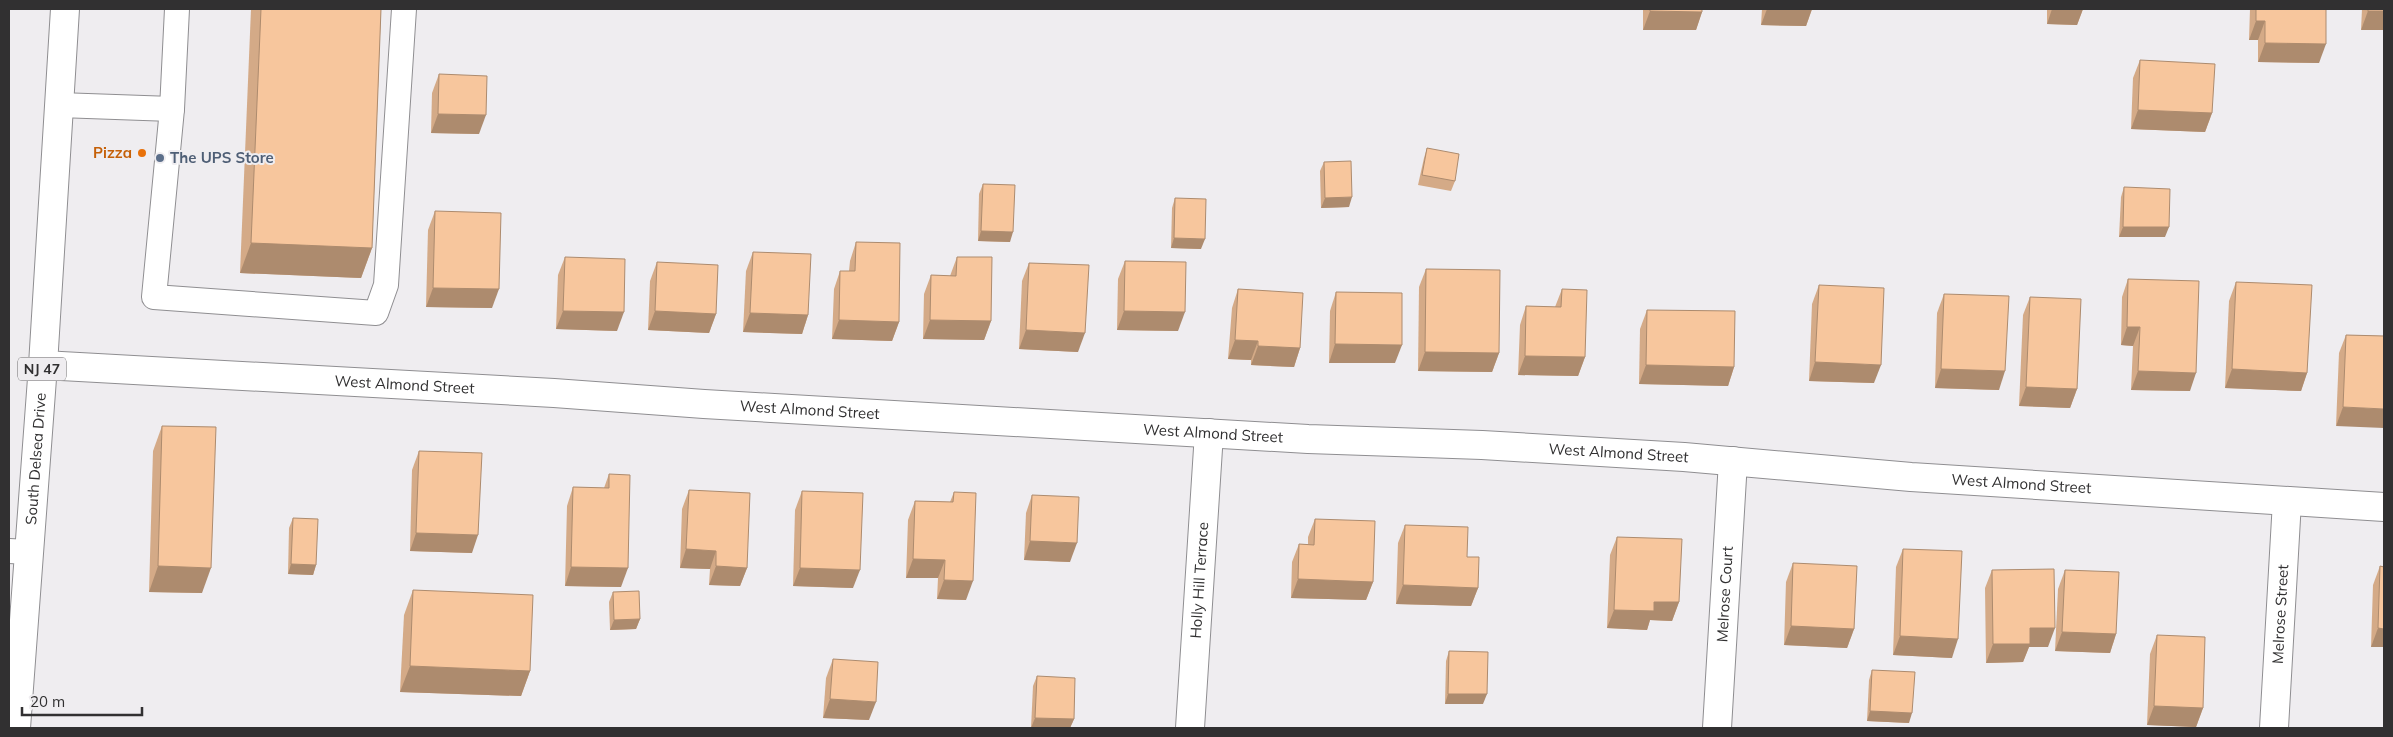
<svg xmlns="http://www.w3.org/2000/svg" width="2393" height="737" font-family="Mulish,sans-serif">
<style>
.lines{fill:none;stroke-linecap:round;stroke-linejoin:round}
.lane-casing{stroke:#8f8e91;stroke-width:26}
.street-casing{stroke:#8f8e91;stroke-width:30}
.primary-casing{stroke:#8f8e91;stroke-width:30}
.lane{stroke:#fff;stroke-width:24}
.street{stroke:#fff;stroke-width:28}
.primary{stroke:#fff;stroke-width:28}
.wall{fill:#d4aa87}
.shaded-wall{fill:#ad8b6e}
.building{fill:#f7c69d;stroke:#ad8b6e}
.food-dot{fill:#e8710a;stroke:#efedf0;stroke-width:2}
.service-dot{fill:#5c6f8a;stroke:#efedf0;stroke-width:2}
.labels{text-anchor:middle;stroke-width:4;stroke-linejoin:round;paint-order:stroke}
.shield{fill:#efedf0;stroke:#6a696a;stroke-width:1}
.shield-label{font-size:14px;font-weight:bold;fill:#313031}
.food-label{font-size:15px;font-weight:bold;fill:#c56008;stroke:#efedf0;text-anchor:end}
.service-label{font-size:15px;font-weight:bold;fill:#4e5e75;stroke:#efedf0;text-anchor:start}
.street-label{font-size:15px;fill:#313031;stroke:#efedf0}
</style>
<rect width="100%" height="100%" fill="#efedf0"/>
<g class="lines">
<defs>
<g id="lane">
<polyline points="177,9 172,109 154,297 376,313 386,285 404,9"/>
<polyline points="59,105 172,109"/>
<polyline points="9,551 29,552"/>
</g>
<g id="street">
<path id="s1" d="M43,365L554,393L704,404L1308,439L1482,445L1684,457L1911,477L2384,507"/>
<path id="s2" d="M1190,728L1209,433"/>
<path id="s3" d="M1717,728L1733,461"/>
<path id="s4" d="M2274,728L2287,501"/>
</g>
<g id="primary">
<path id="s5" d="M16,728L43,365L65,9"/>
</g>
</defs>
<use href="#lane" class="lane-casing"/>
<use href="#street" class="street-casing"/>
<use href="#primary" class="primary-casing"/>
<use href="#lane" class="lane"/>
<use href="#street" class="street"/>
<use href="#primary" class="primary"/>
</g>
<g class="wall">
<polygon points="251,9 381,9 372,248 361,278 240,273"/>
<polygon points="1643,9 1702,9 1702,12 1696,30 1643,30"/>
<polygon points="1762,9 1812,9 1806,26 1761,25"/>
<polygon points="2047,9 2083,9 2077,25 2047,24"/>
<polygon points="2250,9 2326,9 2319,63 2258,62 2258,40 2249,40"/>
<polygon points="2362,9 2384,9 2361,30"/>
<polygon points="2140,60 2212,113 2205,132 2131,129 2133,78"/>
<polygon points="439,74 479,134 431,133 432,93"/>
<polygon points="1427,148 1455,181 1451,191 1418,185 1424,158"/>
<polygon points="1324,162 1349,207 1321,208 1320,171"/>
<polygon points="983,184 1010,242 978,241 979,194"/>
<polygon points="2124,187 2165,237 2119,237 2121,197"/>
<polygon points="1175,198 1201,249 1171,248 1172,208"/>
<polygon points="435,211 492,308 426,307 428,230"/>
<polygon points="856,242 899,322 892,341 832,339 834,289 840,271 849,271 850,261"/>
<polygon points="753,252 808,315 802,334 743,332 746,271"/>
<polygon points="565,257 617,331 556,329 558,275"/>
<polygon points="957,257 991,321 984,340 923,339 924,294 931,275 950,276"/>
<polygon points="1125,261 1178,331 1117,330 1118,279"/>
<polygon points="657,262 716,314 709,333 648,330 650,281"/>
<polygon points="1029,263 1078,352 1019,349 1022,281"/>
<polygon points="1426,269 1499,353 1492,372 1418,371 1419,287"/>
<polygon points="2128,279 2190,391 2131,390 2133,346 2121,345 2122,297"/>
<polygon points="2236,282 2307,373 2301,391 2225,388 2229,301"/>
<polygon points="1819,285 1874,383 1809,381 1812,304"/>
<polygon points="1238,289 1300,348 1294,367 1251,365 1251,360 1228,359 1232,308"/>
<polygon points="1562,289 1585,357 1578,376 1518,375 1520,325 1526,306 1555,307"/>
<polygon points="1336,292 1395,363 1329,363 1330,311"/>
<polygon points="1944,294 1999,390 1935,388 1937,313"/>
<polygon points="2030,297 2077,389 2070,408 2019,406 2023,315"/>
<polygon points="1647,310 1734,367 1728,386 1639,384 1640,329"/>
<polygon points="2346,335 2384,336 2336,426 2339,353"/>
<polygon points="162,426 202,593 149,592 153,451"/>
<polygon points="419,451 472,553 410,551 412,470"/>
<polygon points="609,474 621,587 565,586 567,506 573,487 604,488"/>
<polygon points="689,490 747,568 740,586 709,585 710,569 680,568 682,509"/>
<polygon points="802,491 853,588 793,586 795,510"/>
<polygon points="954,492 966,600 937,599 938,578 906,578 908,520 915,501 950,502"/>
<polygon points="1032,495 1070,562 1024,560 1026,513"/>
<polygon points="293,518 316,565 313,575 288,574 289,528"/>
<polygon points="1315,519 1373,582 1366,600 1291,598 1292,562 1299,544 1308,544 1308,537"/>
<polygon points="1405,525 1467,557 1478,588 1471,606 1396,604 1398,543"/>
<polygon points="1617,537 1679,602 1672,621 1650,620 1647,630 1607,628 1610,555"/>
<polygon points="1903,549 1952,658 1893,655 1896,567"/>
<polygon points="1793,563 1854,629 1847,648 1784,645 1786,582"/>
<polygon points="2380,566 2384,567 2384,647 2371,647 2373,585"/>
<polygon points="1992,570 2048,647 2029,647 2023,662 1986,663 1985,588"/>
<polygon points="2065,570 2116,634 2110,653 2055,651 2058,589"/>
<polygon points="413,590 530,671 521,696 400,692 404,615"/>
<polygon points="613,592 640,619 636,629 610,630 609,602"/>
<polygon points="2157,635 2203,708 2196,727 2147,725 2150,654"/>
<polygon points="1449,651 1483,704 1445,704 1446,661"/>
<polygon points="833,659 869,720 823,718 826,678"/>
<polygon points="1872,670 1909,723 1867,721 1869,680"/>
<polygon points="1037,676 1074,719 1070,728 1031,728 1033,686"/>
</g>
<g class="shaded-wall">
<polygon points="1767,9 1812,9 1806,26 1761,25"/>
<polygon points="2052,9 2083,9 2077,25 2047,24"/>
<polygon points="1650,11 1702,12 1696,30 1643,30"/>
<polygon points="2368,11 2384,11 2384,30 2361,30"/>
<polygon points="2256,21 2265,21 2258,40 2249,40"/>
<polygon points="2265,43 2326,44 2319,63 2258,62"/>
<polygon points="2138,110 2212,113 2205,132 2131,129"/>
<polygon points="438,114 486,115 479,134 431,133"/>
<polygon points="1352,197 1349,207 1321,208 1325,198"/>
<polygon points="2123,227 2169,227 2165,237 2119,237"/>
<polygon points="981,231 1013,232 1010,242 978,241"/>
<polygon points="1174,238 1205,239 1201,249 1171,248"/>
<polygon points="251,243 372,248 361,278 240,273"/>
<polygon points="433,288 499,289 492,308 426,307"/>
<polygon points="563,311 624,312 617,331 556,329"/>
<polygon points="655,311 716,314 709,333 648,330"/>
<polygon points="1124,311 1185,312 1178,331 1117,330"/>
<polygon points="750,313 808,315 802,334 743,332"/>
<polygon points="839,320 899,322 892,341 832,339"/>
<polygon points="930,320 991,321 984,340 923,339"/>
<polygon points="2127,327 2140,327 2133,346 2121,345"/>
<polygon points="1026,330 1085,333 1078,352 1019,349"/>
<polygon points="1235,340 1258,341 1251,360 1228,359"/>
<polygon points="1335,344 1402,345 1395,363 1329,363"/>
<polygon points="1258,346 1300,348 1294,367 1251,365"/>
<polygon points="1425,352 1499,353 1492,372 1418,371"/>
<polygon points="1525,356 1585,357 1578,376 1518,375"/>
<polygon points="1815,362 1881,365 1874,383 1809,381"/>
<polygon points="1646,365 1734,367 1728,386 1639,384"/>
<polygon points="1941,369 2005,371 1999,390 1935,388"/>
<polygon points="2232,369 2307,373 2301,391 2225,388"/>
<polygon points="2138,371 2196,373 2190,391 2131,390"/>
<polygon points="2026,387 2077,389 2070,408 2019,406"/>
<polygon points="2343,407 2384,409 2384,428 2336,426"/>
<polygon points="416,533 478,535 472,553 410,551"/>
<polygon points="1030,541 1077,543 1070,562 1024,560"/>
<polygon points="686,549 716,551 710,569 680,568"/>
<polygon points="913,559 945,560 938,578 906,578"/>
<polygon points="291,564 316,565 313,575 288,574"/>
<polygon points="158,566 211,568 202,593 149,592"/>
<polygon points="716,566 747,568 740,586 709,585"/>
<polygon points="571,567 628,568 621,587 565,586"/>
<polygon points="800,568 860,570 853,588 793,586"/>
<polygon points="1298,579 1373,582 1366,600 1291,598"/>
<polygon points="944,580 973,581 966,600 937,599"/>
<polygon points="1403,585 1478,588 1471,606 1396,604"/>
<polygon points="1654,602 1679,602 1672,621 1650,620 1647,630 1607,628 1614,610"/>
<polygon points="640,619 636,629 610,630 614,620"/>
<polygon points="1791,626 1854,629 1847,648 1784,645"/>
<polygon points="2030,628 2055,628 2048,647 2029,647 2023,662 1986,663 1993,644"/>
<polygon points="2378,628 2384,629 2384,647 2371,647"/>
<polygon points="2062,632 2116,634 2110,653 2055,651"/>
<polygon points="1900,636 1958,639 1952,658 1893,655"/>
<polygon points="410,666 530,671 521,696 400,692"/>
<polygon points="1448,694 1487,694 1483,704 1445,704"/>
<polygon points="830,699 876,702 869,720 823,718"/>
<polygon points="2154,706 2203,708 2196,727 2147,725"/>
<polygon points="1870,711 1912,713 1909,723 1867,721"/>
<polygon points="1035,718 1074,719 1070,728 1031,728"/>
</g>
<g class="building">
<polygon points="261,9 381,9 372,248 251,243"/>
<polygon points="1650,9 1702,9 1702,12 1650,11"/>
<polygon points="2256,9 2326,9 2326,44 2265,43 2265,21 2256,21"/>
<rect x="2368" y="9" width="16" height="2"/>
<polygon points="2140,60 2215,64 2212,113 2138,110"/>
<polygon points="439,74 487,76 486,115 438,114"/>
<polygon points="1427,148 1459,154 1455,181 1422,175"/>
<polygon points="1351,161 1352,197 1325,198 1324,162"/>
<polygon points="983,184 1015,185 1013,232 981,231"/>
<polygon points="2124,187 2170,189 2169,227 2123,227"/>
<polygon points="1175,198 1206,199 1205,239 1174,238"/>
<polygon points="435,211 501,213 499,289 433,288"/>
<polygon points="856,242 900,243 899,322 839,320 840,271 855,271"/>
<polygon points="753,252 811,254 808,315 750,313"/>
<polygon points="565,257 625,259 624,312 563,311"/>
<polygon points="957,257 992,257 991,321 930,320 931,275 956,276"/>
<polygon points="1125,261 1186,262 1185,312 1124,311"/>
<polygon points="657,262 718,265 716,314 655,311"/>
<polygon points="1029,263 1089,265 1085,333 1026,330"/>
<polygon points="1426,269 1500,270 1499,353 1425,352"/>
<polygon points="2128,279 2199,281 2196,373 2138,371 2140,327 2127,327"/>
<polygon points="2236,282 2312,285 2307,373 2232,369"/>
<polygon points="1819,285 1884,288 1881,365 1815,362"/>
<polygon points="1238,289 1303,293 1300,348 1258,346 1258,341 1235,340"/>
<polygon points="1562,289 1587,290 1585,357 1525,356 1526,306 1561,307"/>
<polygon points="1336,292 1402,293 1402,345 1335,344"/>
<polygon points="1944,294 2009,296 2005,371 1941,369"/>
<polygon points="2030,297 2081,299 2077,389 2026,387"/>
<polygon points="1647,310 1735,311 1734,367 1646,365"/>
<polygon points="2346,335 2384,336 2384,409 2343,407"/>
<polygon points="162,426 216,427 211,568 158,566"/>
<polygon points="419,451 482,453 478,535 416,533"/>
<polygon points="609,474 630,475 628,568 571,567 573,487 609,488"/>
<polygon points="689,490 750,493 747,568 716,566 716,551 686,549"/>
<polygon points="802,491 863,493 860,570 800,568"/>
<polygon points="954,492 976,493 973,581 944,580 945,560 913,559 915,501 953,502"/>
<polygon points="1032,495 1079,497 1077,543 1030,541"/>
<polygon points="293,518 318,519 316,565 291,564"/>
<polygon points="1315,519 1375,521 1373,582 1298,579 1299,544 1314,545"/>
<polygon points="1405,525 1468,527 1467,557 1479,557 1478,588 1403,585"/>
<polygon points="1617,537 1682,539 1679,602 1654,602 1654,611 1614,610"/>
<polygon points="1903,549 1962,551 1958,639 1900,636"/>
<polygon points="1793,563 1857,566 1854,629 1791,626"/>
<polygon points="2380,566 2384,567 2384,629 2378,628"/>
<polygon points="2054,569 2055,628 2030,628 2030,644 1993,644 1992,570"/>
<polygon points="2065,570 2119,572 2116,634 2062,632"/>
<polygon points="413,590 533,595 530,671 410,666"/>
<polygon points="639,591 640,619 614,620 613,592"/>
<polygon points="2157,635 2205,637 2203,708 2154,706"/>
<polygon points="1449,651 1488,652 1487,694 1448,694"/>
<polygon points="833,659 878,662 876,702 830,699"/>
<polygon points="1872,670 1915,672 1912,713 1870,711"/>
<polygon points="1037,676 1075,678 1074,719 1035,718"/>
</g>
<circle class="food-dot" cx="142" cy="153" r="5"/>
<circle class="service-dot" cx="160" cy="158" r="5"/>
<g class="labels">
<rect class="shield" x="18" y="357.5" width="48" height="23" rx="4"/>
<g class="shield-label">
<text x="42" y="374">NJ 47</text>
</g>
<g class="food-label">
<text x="132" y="158">Pizza</text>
</g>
<g class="service-label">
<text x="170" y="163">The UPS Store</text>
</g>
<g class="street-label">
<text dy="5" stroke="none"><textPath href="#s1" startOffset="362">West Almond Street</textPath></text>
<text dy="5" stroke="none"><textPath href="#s1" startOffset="768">West Almond Street</textPath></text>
<text dy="5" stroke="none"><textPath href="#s1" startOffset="1172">West Almond Street</textPath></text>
<text dy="5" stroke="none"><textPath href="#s1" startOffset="1578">West Almond Street</textPath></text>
<text dy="5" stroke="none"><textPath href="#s5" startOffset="270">South Delsea Drive</textPath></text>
<text dy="5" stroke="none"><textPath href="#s1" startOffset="1982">West Almond Street</textPath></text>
<text dy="5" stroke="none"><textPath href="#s2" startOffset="148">Holly Hill Terrace</textPath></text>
<text dy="5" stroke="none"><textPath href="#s3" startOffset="134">Melrose Court</textPath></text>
<text dy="5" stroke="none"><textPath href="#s4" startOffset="114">Melrose Street</textPath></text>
</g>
</g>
<rect width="2393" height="737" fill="none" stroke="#313031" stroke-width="20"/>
<path d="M22 707v8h120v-8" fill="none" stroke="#313031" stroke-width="2.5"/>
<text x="30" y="707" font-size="15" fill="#313031" stroke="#efedf0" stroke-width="4" paint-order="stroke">20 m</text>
</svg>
